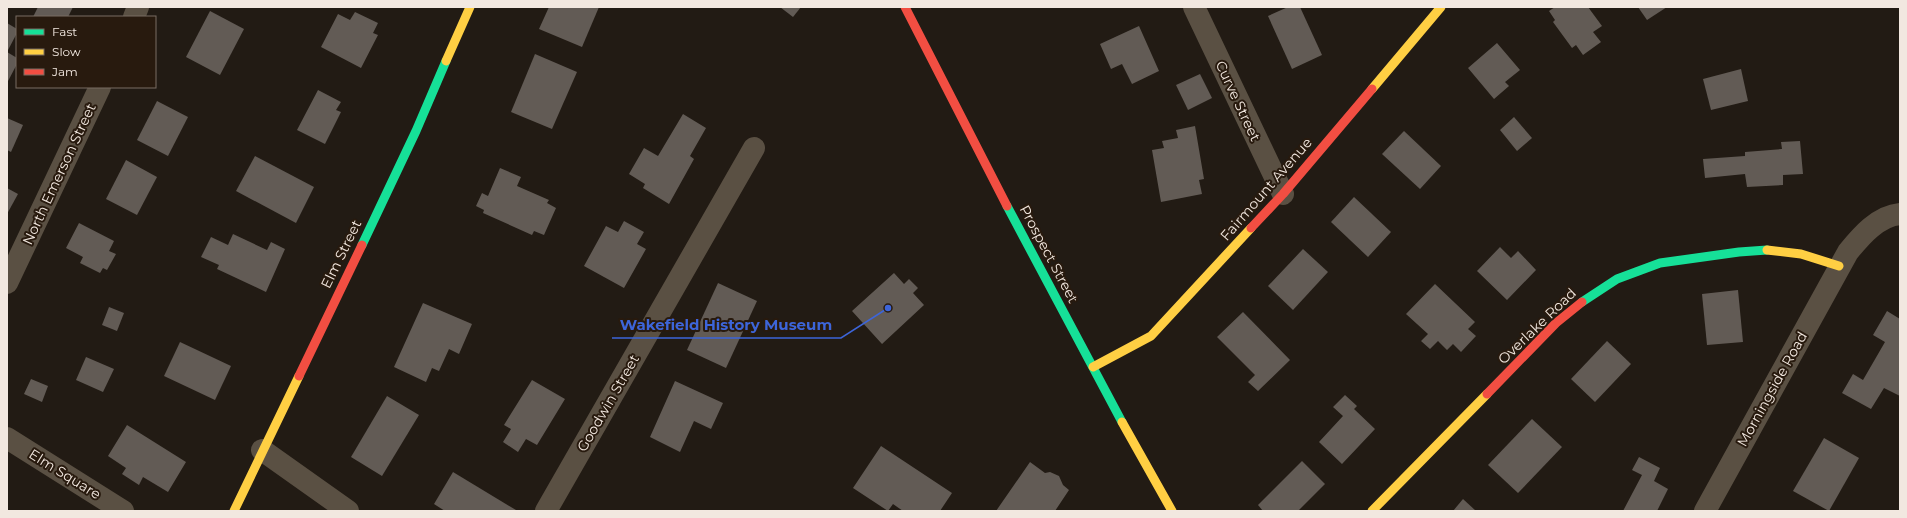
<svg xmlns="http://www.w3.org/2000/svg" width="1907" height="518" font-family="Montserrat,sans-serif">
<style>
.building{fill:#625b55}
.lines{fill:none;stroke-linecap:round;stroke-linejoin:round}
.street{stroke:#5a5043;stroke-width:22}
.fast{stroke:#16e098;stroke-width:9}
.slow{stroke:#ffcf43;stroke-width:9}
.jam{stroke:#f24e42;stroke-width:9}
.labels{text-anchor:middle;stroke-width:4;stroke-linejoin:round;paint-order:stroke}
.street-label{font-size:14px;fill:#f2e8e0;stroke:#281a0e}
.leader{fill:none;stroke:#3d65d9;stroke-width:1.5}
.callout-dot{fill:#3d65d9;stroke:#281a0e;stroke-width:1.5}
.callout-label{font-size:15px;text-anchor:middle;font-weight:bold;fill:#3d65d9;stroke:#281a0e;stroke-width:4;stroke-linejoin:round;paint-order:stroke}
</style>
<rect width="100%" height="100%" fill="#221b14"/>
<g class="building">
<polygon points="38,7 73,7 68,17 33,17"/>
<polygon points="549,7 599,7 582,47 539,29"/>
<polygon points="780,7 801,7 793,17"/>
<polygon points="1288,7 1300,7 1322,55 1292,69 1268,16"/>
<polygon points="1555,7 1588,7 1602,26 1593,32 1601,42 1583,55 1576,45 1572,48 1553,22 1555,20 1549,11"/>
<polygon points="1638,7 1667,7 1647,20"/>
<polygon points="210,11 244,29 220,75 186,57"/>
<polygon points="355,12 378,23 373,33 378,35 361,68 321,47 338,14 350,20"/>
<polygon points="7,23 17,29 17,33 7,52"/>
<polygon points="1139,26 1159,71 1132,84 1122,64 1111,69 1100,44"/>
<polygon points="1497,43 1520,70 1505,82 1509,86 1494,99 1468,68"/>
<polygon points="7,52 17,58 17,64 7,83"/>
<polygon points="535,54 577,72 552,129 511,112"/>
<polygon points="1741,69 1748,101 1711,110 1703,79"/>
<polygon points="1200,74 1212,98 1188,110 1176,85"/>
<polygon points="318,90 341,102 336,110 341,112 325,144 297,130"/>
<polygon points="157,101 188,117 168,156 137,140"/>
<polygon points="683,114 706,128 690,156 694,159 669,204 643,188 645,184 629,174 644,148 658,156"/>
<polygon points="1514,117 1532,138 1517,151 1500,130"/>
<polygon points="7,118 23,125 11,152 7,150"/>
<polygon points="1195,126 1204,179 1199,180 1202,194 1161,202 1152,150 1164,148 1162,141 1178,138 1176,130"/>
<polygon points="1404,131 1441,166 1420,189 1382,154"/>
<polygon points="1800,141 1803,174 1783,175 1783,185 1747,187 1745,174 1705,178 1703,159 1745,156 1745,152 1782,149 1781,142"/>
<polygon points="255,156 314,187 296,223 236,191"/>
<polygon points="126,160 157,177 137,215 106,199"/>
<polygon points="500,168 521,177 517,186 549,200 547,203 556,208 544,235 534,231 532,235 483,213 484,210 476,206 482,193 488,196"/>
<polygon points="7,188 18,194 7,214"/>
<polygon points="1354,197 1391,232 1368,257 1331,222"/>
<polygon points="624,221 644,232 637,244 646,249 624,288 584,266 606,226 618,232"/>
<polygon points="79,223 114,241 109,251 116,254 107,270 103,268 100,273 80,263 83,257 66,248"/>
<polygon points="233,234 267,250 271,242 285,249 266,292 217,269 219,265 201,257 211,237 228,245"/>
<polygon points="1500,247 1511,258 1518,251 1536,270 1507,300 1477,271"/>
<polygon points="1303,249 1328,272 1293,310 1268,286"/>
<polygon points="894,273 904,284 909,279 918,288 913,293 924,305 882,344 852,311"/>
<polygon points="718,283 757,301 726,368 687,350"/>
<polygon points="1435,284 1475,322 1468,329 1476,336 1461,352 1453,344 1447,350 1438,341 1430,349 1421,341 1428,334 1406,314"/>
<polygon points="1738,290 1743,342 1707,345 1702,294"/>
<polygon points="423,303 472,324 459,354 449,349 439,371 432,368 426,382 394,367"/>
<polygon points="109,307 124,313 117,331 102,325"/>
<polygon points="1887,311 1900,319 1900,396 1884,388 1871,409 1842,393 1853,374 1863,380 1885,342 1873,335"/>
<polygon points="1243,312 1290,360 1258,391 1248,382 1255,375 1217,337"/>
<polygon points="1607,341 1631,364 1595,402 1571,379"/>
<polygon points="180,342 231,366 215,400 164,376"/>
<polygon points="86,357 114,369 103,392 76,380"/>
<polygon points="31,379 48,386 42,402 24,394"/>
<polygon points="532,380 565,399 537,445 526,439 518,452 503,442 511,429 504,425"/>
<polygon points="675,381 723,403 711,429 694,421 680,452 650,437"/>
<polygon points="1345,395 1357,406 1354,409 1375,429 1342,464 1319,442 1343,416 1333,407"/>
<polygon points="387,396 419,415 382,476 351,457"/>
<polygon points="1532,419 1562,447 1518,493 1488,465"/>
<polygon points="127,425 186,462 168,492 143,477 139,485 122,474 126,468 108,456"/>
<polygon points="1824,438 1859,458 1829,511 1793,491"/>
<polygon points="881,446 952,493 940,511 903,511 893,504 888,511 853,488"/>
<polygon points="1639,457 1660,468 1654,481 1668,489 1657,511 1623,511 1642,475 1632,470"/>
<polygon points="1302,461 1325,484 1298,511 1263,511 1258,505"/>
<polygon points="1030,462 1045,473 1050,472 1059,476 1063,485 1069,490 1055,511 996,511"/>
<polygon points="453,472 516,510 515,511 445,511 434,504"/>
<polygon points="1463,499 1476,511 1453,511"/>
</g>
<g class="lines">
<g class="street">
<polyline points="1194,7 1283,194"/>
<polyline points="134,17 138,7"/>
<polyline points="7,283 100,87"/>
<polyline points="7,438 123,511"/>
<polyline points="262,450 348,511"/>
<polyline points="546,511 754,148"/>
<path d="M1705,511L1848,252C1861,236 1878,216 1900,214"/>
</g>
<g class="fast">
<polyline points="1007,206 1122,422"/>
<polyline points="362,245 416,131 446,61"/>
<polyline points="1582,302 1617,279 1660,263 1739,252 1767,250"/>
</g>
<g class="slow">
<polyline points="446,61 470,7"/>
<polyline points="1372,89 1441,7"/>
<polyline points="1767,250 1801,254 1839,266"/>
<polyline points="1093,367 1151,336 1251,228"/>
<polyline points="1122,422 1172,511"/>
<polyline points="234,511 299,376"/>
<polyline points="1372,511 1487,394"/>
</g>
<g class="jam">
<polyline points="905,7 1007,206"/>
<polyline points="1251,228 1283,194 1372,89"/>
<polyline points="299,376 362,245"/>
<polyline points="1487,394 1556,323 1582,302"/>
</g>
</g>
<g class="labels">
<g class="street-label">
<text transform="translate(1238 101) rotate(65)" y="5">Curve Street</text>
<text transform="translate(59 174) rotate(-65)" y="5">North Emerson Street</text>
<text transform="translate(1266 189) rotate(-49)" y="5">Fairmount Avenue</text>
<text transform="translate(341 254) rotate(-64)" y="5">Elm Street</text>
<text transform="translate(1049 254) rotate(62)" y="5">Prospect Street</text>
<text transform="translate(1537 326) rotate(-44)" y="5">Overlake Road</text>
<text transform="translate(1772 389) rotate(-61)" y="5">Morningside Road</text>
<text transform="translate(608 403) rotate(-60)" y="5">Goodwin Street</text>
<text transform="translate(65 474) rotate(32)" y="5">Elm Square</text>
</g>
</g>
<path class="leader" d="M888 308L841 338H612"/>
<circle class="callout-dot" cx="888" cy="308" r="4"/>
<g class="callout-label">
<text x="726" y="330">Wakefield History Museum</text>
</g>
<rect width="1907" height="518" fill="none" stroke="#f2e8e0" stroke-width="16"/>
<rect x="16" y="16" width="140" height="72" fill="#281a0e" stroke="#796c62"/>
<rect x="24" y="29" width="20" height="6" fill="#16e098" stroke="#796c62"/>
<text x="52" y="36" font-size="12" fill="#f2e8e0">Fast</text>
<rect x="24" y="49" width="20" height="6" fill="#ffcf43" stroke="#796c62"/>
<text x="52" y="56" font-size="12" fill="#f2e8e0">Slow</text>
<rect x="24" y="69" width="20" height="6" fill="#f24e42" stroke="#796c62"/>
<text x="52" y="76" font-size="12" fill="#f2e8e0">Jam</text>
</svg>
